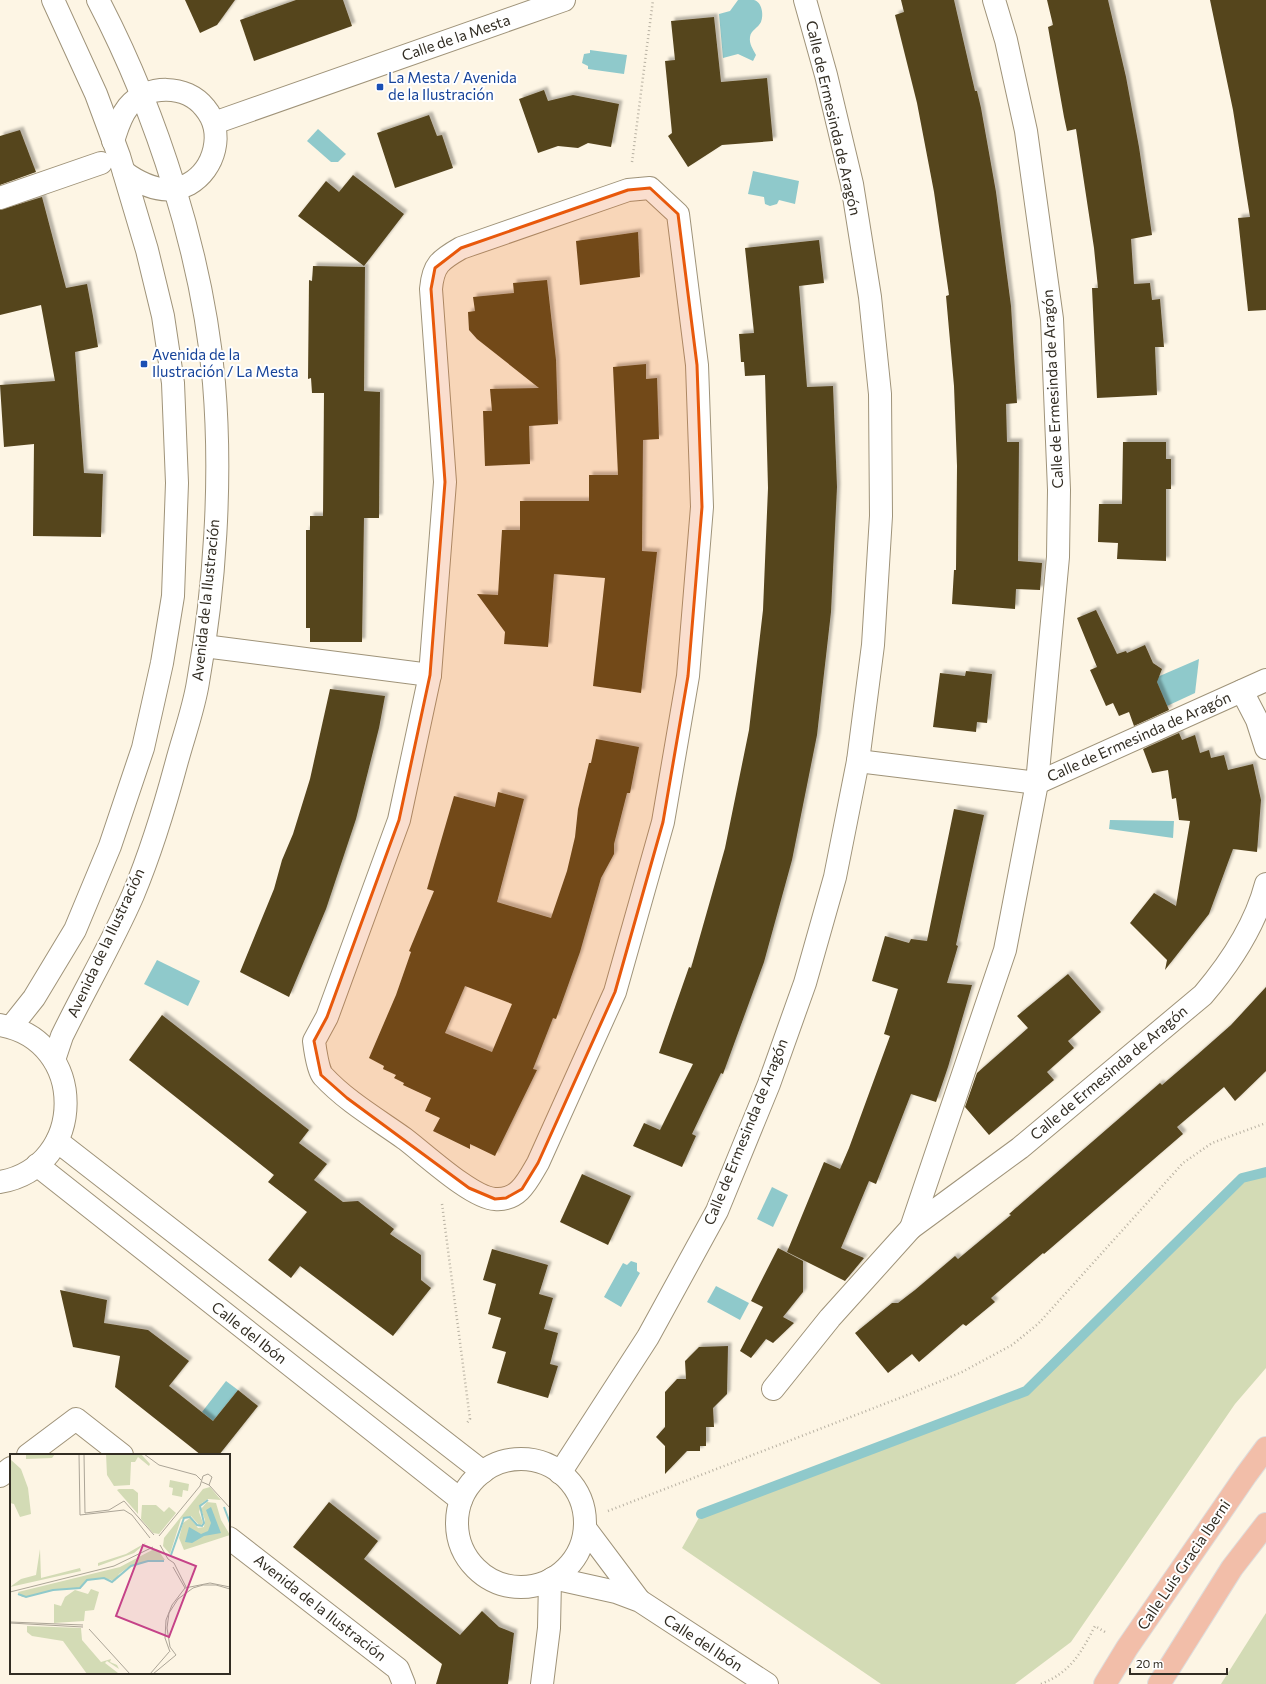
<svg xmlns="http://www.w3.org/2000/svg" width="1266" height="1684" font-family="Commissioner,sans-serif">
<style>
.green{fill:#d3dbb5}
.water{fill:#8fc9cb}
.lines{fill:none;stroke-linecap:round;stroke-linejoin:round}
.stream{stroke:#8fc9cb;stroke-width:10}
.building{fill:#55441d;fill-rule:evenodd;filter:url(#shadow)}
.minor-casing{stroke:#9f9379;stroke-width:24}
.major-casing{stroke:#dedddc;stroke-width:24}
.path{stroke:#b8b1a2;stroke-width:2.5;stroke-dasharray:1 3;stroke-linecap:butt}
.minor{stroke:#fff;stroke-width:22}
.major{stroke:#f2bea9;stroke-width:22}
.marked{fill:#e8590c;fill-opacity:0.2;stroke:#e8590c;stroke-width:3;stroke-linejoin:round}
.transit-dot{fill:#1a4fb4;stroke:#fff;stroke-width:1.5}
.labels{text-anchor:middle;stroke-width:4;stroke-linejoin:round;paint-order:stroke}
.street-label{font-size:15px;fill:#322d23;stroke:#fff}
.transit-label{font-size:15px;fill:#164399;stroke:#fff;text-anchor:start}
.inset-river{fill:none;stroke:#8fc9cb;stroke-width:2}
.inset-road{fill:none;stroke:#aca597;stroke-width:1}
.view{fill:#c54288;fill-opacity:0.15;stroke:#c54288;stroke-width:2}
.inset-edge{fill:none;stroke:#322d23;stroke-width:2}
</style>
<defs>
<filter id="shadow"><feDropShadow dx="3.5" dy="-3.5" stdDeviation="1" flood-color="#0004"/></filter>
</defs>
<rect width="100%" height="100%" fill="#fdf5e4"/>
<g class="green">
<polygon points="1266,1172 1266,1368 1235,1404 1071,1642 1015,1684 881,1684 682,1548 701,1514 1026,1391 1242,1178"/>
<polygon points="1266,1613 1266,1684 1221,1684 1264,1616"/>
</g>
<g class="water">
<path d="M738,0C743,0 749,0 754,0C762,2 764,15 761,22C758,28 751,30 750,37C749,44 753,49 756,55L753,61L738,54L723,58L719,14L730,11Z"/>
<polygon points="590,50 627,55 624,74 588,69 588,66 582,63 584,54 590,53"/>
<polygon points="318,129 346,154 338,162 331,162 307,141"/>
<polygon points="753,171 799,181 795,204 779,200 777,204 770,206 765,204 764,197 748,194"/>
<polygon points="1199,659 1195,693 1167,706 1155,678"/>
<polygon points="1110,820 1174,821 1173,838 1109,829"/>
<polygon points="157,960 200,981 188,1006 144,984"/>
<polygon points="772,1187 788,1195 773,1227 757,1219"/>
<polygon points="631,1261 637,1263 637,1271 640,1273 621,1307 604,1297 623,1263 627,1265"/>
<polygon points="716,1286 749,1303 740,1320 707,1302"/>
<polygon points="226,1381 238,1390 213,1421 202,1412"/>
</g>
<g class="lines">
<polyline class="stream" points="701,1514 1026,1391 1242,1178 1266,1172"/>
</g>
<g class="building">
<polygon points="185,0 235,0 217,25 200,33"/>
<polygon points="296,0 343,0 352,26 254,61 240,20"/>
<polygon points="901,0 954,0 975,91 977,91 981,108 996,192 1011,306 1017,403 1006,404 1007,442 1019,442 1018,561 1042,563 1040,590 1016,589 1015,609 952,604 954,570 956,570 957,466 954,386 946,296 949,295 934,192 917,103 895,15 904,12"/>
<polygon points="1047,0 1108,0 1126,77 1139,147 1152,235 1131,239 1134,284 1150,283 1152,300 1160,299 1164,347 1155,347 1157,395 1097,398 1092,288 1098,288 1094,248 1076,129 1067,131 1064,117 1048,27 1053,25"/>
<polygon points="1210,0 1266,0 1266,310 1248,311 1238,218 1250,217 1233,110"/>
<polygon points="714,17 721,82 767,78 773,141 722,145 688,167 668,136 672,133 665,61 675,60 671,21"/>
<polygon points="544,90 548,101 573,95 619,104 611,147 588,143 578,148 558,146 538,153 519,99"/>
<polygon points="429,115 437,136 442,135 453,168 395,188 377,133"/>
<polygon points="20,130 36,172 0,185 0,136"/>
<polygon points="353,175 404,214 364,266 298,216 326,181 339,192"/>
<polygon points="42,197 66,288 87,284 93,316 98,347 75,352 84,473 103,474 101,537 33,536 34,444 4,447 0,385 55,381 41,305 0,315 0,210"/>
<polygon points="638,232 640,277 580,285 576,241"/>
<polygon points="819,240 824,283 799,286 807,387 833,386 837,487 831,612 817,735 792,860 764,962 723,1074 721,1073 692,1134 696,1136 682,1167 633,1146 644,1123 660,1130 693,1064 659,1053 689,967 691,968 725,848 749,730 763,610 768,488 765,375 745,376 744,362 741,362 739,334 754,333 745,248"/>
<polygon points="313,266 365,267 364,391 380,392 379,518 364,518 362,642 310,642 310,628 306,628 306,530 310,530 310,516 323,516 324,393 312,393 311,378 308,379 309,280 312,281"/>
<polygon points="547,280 556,360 558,424 529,426 530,464 485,466 483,411 492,411 490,389 539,388 477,339 469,330 468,312 475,311 473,297 514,293 513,283"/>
<polygon points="646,364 646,379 657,378 659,439 643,440 642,551 657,552 641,693 593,686 605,578 554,574 548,647 504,644 505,632 477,594 498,595 502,530 520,530 520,501 589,501 589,475 618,475 613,367"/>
<polygon points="1123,442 1166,442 1166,459 1171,459 1171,489 1166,489 1166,561 1117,559 1118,543 1098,542 1099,504 1122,504"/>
<polygon points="1096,610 1117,654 1126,651 1127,653 1145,645 1153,663 1162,669 1157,682 1169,710 1134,726 1129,712 1119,716 1113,703 1106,706 1090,670 1097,667 1077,618"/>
<polygon points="966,671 992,674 987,723 977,722 976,732 933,727 940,673 965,676"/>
<polygon points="330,689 385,696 379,728 356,819 326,909 289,997 240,972 274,889 282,860 293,834 310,779"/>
<polygon points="1179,733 1182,740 1195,735 1200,753 1209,750 1211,758 1224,755 1228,770 1253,764 1261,800 1257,852 1233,849 1209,914 1165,970 1167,960 1130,923 1154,893 1176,906 1190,821 1179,820 1176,798 1172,799 1168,770 1152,773 1143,749"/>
<path d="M596,739L639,747L630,793H627L614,844V854L601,878L580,952L556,1019L553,1018L533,1069L537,1070L495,1156L470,1144V1149L433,1131L440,1118L425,1111L431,1098L403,1085L404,1083L394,1078L396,1075L383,1069L384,1066L369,1058L396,995L411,952L409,951L434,891L427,889L454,796L495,807L498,792L524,799L497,902L551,918L567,871L575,837L578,809L589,763H591ZM465,986L512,1004L492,1052L445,1033Z"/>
<polygon points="954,809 984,815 956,945 958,946 947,983 972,985 948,1067 936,1102 911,1094 876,1184 869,1181 841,1248 864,1258 845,1281 787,1252 824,1162 840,1169 849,1148 890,1036 884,1034 898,989 872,981 885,936 909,943 911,939 927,941"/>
<polygon points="1068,974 1101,1012 1068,1041 1074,1048 1047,1072 1054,1080 989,1135 965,1107 977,1073 1028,1028 1017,1016"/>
<polygon points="1266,987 1266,1071 1235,1101 1224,1087 1177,1127 1183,1134 1044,1254 1043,1253 991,1298 995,1302 966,1326 963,1324 919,1362 912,1354 888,1373 855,1333 892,1303 898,1303 915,1290 955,1256 958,1259 1011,1215 1009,1214 1160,1083 1162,1085 1197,1055 1231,1025"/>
<polygon points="162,1015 309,1130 299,1143 327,1164 314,1180 343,1202 358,1201 394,1229 390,1234 421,1255 421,1280 431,1288 393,1336 300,1266 291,1278 268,1260 307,1212 268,1182 274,1175 129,1060"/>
<polygon points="582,1174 631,1196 608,1245 560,1222"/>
<polygon points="778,1248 803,1261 803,1292 783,1317 794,1323 773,1343 766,1339 751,1358 740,1351 763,1307 751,1301"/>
<polygon points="492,1249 548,1265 539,1294 553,1298 544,1329 558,1333 550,1364 558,1366 548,1398 497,1383 506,1352 492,1348 501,1318 488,1314 496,1284 483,1280"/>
<polygon points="60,1290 107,1300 104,1323 148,1330 189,1361 169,1386 213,1421 238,1390 258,1406 219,1455 201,1455 115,1387 120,1356 73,1347"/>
<polygon points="728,1346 727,1394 713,1408 714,1427 706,1427 706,1446 700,1446 700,1451 687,1451 665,1474 665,1446 656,1437 665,1427 665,1392 677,1379 686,1379 685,1361 699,1347"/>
<polygon points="329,1502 378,1541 364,1559 460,1635 482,1611 499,1627 514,1633 508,1684 436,1684 442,1664 293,1547"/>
</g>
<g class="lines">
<defs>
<g id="minor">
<path d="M994,0L1006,40L1026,131L1052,319L1059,490L1058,557L1037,783L1005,950L911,1228L1020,1148L1203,995C1231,962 1255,926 1266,884"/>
<polyline points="214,123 564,0"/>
<path d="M113,141C117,129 120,117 128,107C147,84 186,84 205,108C225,132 215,169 189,184C166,196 143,186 124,172"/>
<path d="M650,188L678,214L697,365L702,507L688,676L663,822L615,992L538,1163C528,1180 519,1201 495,1199C472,1198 425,1154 405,1139C377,1119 346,1101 323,1076C318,1071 315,1049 314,1041L327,1017L399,820L430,675L445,482L431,289C433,265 440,260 461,248L628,190Z"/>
<polyline points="0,198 101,163"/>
<polyline points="204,646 430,675"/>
<polyline points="1242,691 1257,720 1266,748"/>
<polyline points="858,761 1037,783 1266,680"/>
<path d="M0,1025C88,1040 87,1167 0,1182"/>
<polyline points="11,1027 34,998 75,930 110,846 143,748 162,663 173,596 177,483 173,383 163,316 147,250 119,156 96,94 53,0"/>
<path d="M54,1060L62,1036C85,989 112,943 133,895C151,852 165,806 177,761C184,735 194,708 198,682C215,587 222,480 214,383C203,256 157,113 98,0"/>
<polyline points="57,1141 483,1472"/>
<polyline points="37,1165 461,1500"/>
<polyline points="773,1389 830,1318 911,1228"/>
<polyline points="28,1455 76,1419 122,1455"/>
<circle cx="521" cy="1523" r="64"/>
<polyline points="560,1473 648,1337 717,1211 769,1084 805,983 835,877 858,761 873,645 881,516 880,394 870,297 852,184 826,75 805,0"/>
<polyline points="0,1476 11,1468"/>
<polyline points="585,1528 639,1600"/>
<polyline points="229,1538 398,1669 404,1684"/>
<polyline points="553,1578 616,1592 640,1601 767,1684"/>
<polyline points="542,1684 549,1628 550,1580"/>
</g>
<g id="major">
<polyline points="1105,1684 1127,1648 1246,1475 1266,1448"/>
<polyline points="1159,1684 1232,1568 1266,1524"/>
</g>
</defs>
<use href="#minor" class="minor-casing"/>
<use href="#major" class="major-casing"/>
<g class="path">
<polyline points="632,162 653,0"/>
<polyline points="442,1204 470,1419 467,1423"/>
<polyline points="608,1511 910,1394 962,1372 1012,1345 1038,1324 1183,1163 1212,1143 1266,1123"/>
<path d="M1041,1684C1071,1672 1081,1653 1095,1626L1105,1632"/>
</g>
<use href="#minor" class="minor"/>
<use href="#major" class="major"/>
</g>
<path class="marked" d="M650,188L678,214L697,365L702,507L688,676L663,822L615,992L538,1163L522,1189L506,1198L495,1199L469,1188L347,1098L321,1075L314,1041L327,1017L399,820L430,675L445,482L431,289L435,268L461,248L628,190Z"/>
<g class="transit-dot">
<rect x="376" y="83" width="8" height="8" rx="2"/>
<rect x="140" y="360" width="8" height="8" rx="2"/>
</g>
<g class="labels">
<g class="street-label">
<text transform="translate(456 38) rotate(-19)" y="5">Calle de la Mesta</text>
<text transform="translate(833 118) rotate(77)" y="5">Calle de Ermesinda de Aragón</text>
<text transform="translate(1053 389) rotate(-93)" y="5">Calle de Ermesinda de Aragón</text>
<text transform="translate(206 600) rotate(-84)" y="5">Avenida de la Ilustración</text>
<text transform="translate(1139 737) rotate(-24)" y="5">Calle de Ermesinda de Aragón</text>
<text transform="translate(106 943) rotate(-65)" y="5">Avenida de la Ilustración</text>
<text transform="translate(1109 1073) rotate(-40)" y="5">Calle de Ermesinda de Aragón</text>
<text transform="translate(746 1132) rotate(-68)" y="5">Calle de Ermesinda de Aragón</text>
<text transform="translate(249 1333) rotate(38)" y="5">Calle del Ibón</text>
<text transform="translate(1184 1565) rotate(-56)" y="5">Calle Luis Gracia Iberni</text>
<text transform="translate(320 1608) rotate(38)" y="5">Avenida de la Ilustración</text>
<text transform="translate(703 1643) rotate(33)" y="5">Calle del Ibón</text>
</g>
<g class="transit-label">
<text x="388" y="83">La Mesta / Avenida<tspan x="388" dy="17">de la Ilustración</tspan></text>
<text x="152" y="360">Avenida de la<tspan x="152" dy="17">Ilustración / La Mesta</tspan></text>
</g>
</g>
<g transform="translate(10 1454)">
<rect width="220" height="220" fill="#fdf5e4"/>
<path d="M16,0H45L42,4L16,5ZM96,0H131L140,10L139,12L128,3L125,8H121L120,31L104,32L97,21ZM0,5L11,15L18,34L21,60L10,63L4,50L0,49ZM160,26L179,30L178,37L173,36L172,43L162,41L163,34L159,33ZM200,33L211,46L198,45L192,49L189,58L193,69L190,72L181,62L171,65L160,100L153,92L154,84L193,35ZM109,35H123L128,39V60L107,36ZM197,48L206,49L211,66L220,81L174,96L169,84L173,69L180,64L188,74L194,73L195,66L191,55ZM132,51H146L154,58L159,53L166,59L149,80L143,79L131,65ZM137,88L124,99L88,112V109L116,100ZM30,95L31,124L70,114L71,117L0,133L11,125L26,121ZM144,95L148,96L155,106L138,107L117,114L109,120L105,127L94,124L77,126L70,134L43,136L16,143H12L8,138L110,113ZM81,135L89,138L84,156L75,157L74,167L44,169V150L51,152L55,143L65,136L78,140ZM17,172L71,174L72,186L91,208L101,205L100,208L107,211L109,215L97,207L95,209L108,219L77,220L53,187L22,182L17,178Z" fill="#d3dbb5"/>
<path d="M201,53L211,79L194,82L182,89L175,88L179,73L191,80L198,77L201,69L196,56Z" fill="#8fc9cb"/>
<path class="inset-river" d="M214,53L220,69M161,101L174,64L180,63L187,71L192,72L194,69L190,52L198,46M8,140L16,143L43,136L70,134L77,126L94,124L102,128L121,112L138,107H154"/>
<path class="inset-road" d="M69,0L70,61L114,56L122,61L140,84M74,0L75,59L99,56L114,47L144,81M134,0L149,11L186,21L191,26M199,31L220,54M149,82L190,32L193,22L198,20L202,23L199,31L192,28M150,91L158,105L164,109L176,133M163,113L175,134M0,138L104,112L143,93M0,168L73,171M0,169L73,173M79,175L120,220M160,198L155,184L156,166L162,151L175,134L200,129L220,133M140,220L159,198M143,220L166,201L160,193L157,174L159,159L168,145L183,134L193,131H206L220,135"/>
<path class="view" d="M133,91L186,112L159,183L106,162Z"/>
<rect width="220" height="220" class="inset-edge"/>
</g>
<path d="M1130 1668v6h97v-6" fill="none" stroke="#322d23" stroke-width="2"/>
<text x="1136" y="1668" font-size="12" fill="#322d23" stroke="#ffffff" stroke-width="3" paint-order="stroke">20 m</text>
</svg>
